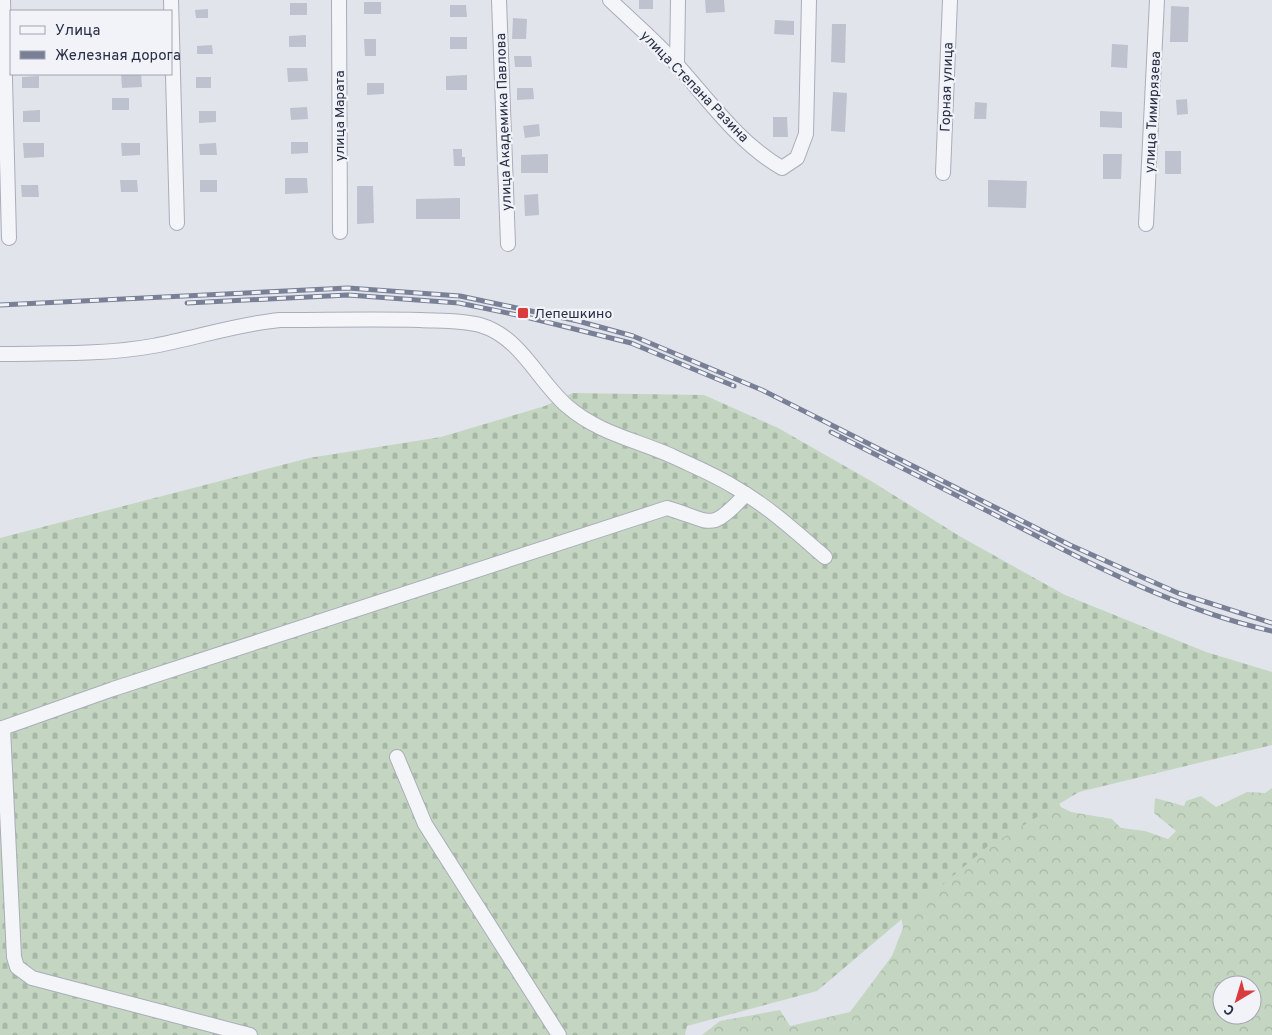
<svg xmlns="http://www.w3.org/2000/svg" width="1272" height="1035" font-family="Overpass,sans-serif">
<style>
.forest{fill:url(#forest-crowns);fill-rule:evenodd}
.cemetery{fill:url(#cemetery-stones)}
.building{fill:#bec2ce}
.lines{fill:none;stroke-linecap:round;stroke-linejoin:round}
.minor-casing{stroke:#aaadb9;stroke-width:16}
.minor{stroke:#f4f5f9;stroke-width:14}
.rail-casing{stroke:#798096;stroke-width:5}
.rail{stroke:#f1f3f8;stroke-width:3;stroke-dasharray:9;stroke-linecap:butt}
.poi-dot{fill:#da3c3e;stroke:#f1f3f8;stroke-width:2}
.labels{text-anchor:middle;stroke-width:4.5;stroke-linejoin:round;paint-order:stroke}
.street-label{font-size:14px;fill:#282e44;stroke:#f1f3f8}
.poi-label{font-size:14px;fill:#282e44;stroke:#f1f3f8;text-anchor:start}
</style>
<defs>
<pattern id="forest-crowns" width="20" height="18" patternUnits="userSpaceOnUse" patternTransform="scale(1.25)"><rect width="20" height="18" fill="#c4d6c1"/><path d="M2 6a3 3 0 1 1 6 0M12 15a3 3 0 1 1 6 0" fill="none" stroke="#a8b8a7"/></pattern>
<pattern id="cemetery-stones" width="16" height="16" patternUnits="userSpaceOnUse" patternTransform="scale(1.25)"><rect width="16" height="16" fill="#c4d6c1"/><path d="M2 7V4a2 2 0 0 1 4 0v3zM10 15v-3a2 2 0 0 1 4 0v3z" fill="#a8b8a7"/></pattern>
</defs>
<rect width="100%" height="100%" fill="#e1e4eb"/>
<path class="forest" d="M389,679L1056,797L1061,807L1071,812L1112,819L1121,828L1145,831L1168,839L1176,831L1154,813L1155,798L1184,806L1186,801L1201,796L1216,807L1247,792L1265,793L1272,788V1035H702L720,1021L780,1010L790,1026L850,1012L892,956L903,928L901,916ZM1222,985H1252V1015H1222Z"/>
<polygon class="cemetery" points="573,393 704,395 778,428 871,481 961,537 1065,595 1206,652 1272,672 1272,745 1079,792 987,847 817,991 687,1026 685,1035 0,1035 0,538 309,458 441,437 545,406"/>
<g class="building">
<rect x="639" y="0" width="14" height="9"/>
<polygon points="705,0 724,0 725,12 706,13"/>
<rect x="364" y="2" width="17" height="12"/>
<rect x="290" y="3" width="17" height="12"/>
<polygon points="450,5 466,5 467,17 450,17"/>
<polygon points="1171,6 1189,7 1188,42 1170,42"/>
<polygon points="208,9 208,18 196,18 195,10"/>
<polygon points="513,18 527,19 526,39 512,39"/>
<polygon points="775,20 794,21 794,35 774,34"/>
<polygon points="832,24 846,24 845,63 831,62"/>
<polygon points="306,35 306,47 289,47 289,36"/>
<rect x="450" y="37" width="17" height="12"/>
<polygon points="364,39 376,39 376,56 365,56"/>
<polygon points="1112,44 1128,45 1127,68 1111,67"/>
<polygon points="212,45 213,54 197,54 197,46"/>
<polygon points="514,56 531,56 532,67 515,67"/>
<polygon points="287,68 307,68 308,81 288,82"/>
<polygon points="121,74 141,74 142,87 122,88"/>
<polygon points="467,75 467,90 446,90 446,76"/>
<polygon points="39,76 39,88 22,88 22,77"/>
<rect x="196" y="77" width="15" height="11"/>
<polygon points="367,83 384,83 384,94 367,95"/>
<polygon points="517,88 533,88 534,99 517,100"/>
<polygon points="833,92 847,93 845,132 831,131"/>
<rect x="112" y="98" width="17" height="12"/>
<polygon points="1187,99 1188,114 1177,115 1176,100"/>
<polygon points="975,102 987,103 986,119 974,119"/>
<polygon points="307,107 308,119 291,120 290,108"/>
<polygon points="40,110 40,122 23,122 23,111"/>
<polygon points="199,111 216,111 216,122 199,123"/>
<polygon points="1100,111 1122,112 1122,128 1100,127"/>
<polygon points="773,117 787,117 788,137 773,137"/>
<polygon points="539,124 540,136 525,138 523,126"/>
<polygon points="291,142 308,142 308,153 291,154"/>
<polygon points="23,143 44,143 44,157 24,158"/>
<polygon points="121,143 140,143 140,155 122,156"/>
<polygon points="216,143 217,155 200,155 199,144"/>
<polygon points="453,149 462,149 462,157 465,157 465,166 454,166"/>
<rect x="1165" y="151" width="16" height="23"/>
<polygon points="548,154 548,173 521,173 521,155"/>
<polygon points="1103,154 1122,154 1121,179 1103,179"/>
<polygon points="285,178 307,178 308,193 285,194"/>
<polygon points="120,180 137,180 138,192 121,192"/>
<rect x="200" y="180" width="17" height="12"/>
<polygon points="988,180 1027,181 1026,208 988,207"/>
<polygon points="21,185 38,185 39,197 22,197"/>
<polygon points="357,186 373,186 374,223 357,224"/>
<polygon points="538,194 539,215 525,216 524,195"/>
<polygon points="460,198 460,219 416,219 416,199"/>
</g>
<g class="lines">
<defs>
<g id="minor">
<polyline points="3,0 9,238"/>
<polyline points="171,0 177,223"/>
<polyline points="339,0 340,232"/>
<polyline points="499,0 508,244"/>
<path d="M610,0C633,22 658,43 679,67C711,103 740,144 782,168L797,158L806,134L809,0"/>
<polyline points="677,65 678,0"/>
<polyline points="943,173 950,0"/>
<polyline points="1146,224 1157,0"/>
<path d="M0,354C51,353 103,355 153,346C196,338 237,324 280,320C327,320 374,319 420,320C440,321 461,320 480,325C521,337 537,380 567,406C598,433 636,440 672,456C693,466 716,475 736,488C769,507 797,533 825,557"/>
<polyline points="3,728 14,957 17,967 32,978 250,1035"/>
<path d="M0,729L113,689L667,508C714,522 709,533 746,494"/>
<polyline points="397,757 425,824 559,1035"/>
</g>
</defs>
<use href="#minor" class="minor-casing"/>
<use href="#minor" class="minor"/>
<defs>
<g id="rail">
<polyline points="187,303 348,295 459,303 522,316 631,343 734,386"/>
<polyline points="0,305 348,288 460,296 578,321 633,336 762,390 1070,545 1135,574 1178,593 1272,623"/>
<path d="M831,432C896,465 961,498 1027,531C1104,571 1186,612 1272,631"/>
</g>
</defs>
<use href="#rail" class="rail-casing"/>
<use href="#rail" class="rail"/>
</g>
<rect class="poi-dot" x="517" y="307" width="12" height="12" rx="2.5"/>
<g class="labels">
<g class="street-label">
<text transform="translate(695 86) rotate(46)" y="5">улица Степана Разина</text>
<text transform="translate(946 87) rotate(-88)" y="5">Горная улица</text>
<text transform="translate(1152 112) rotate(-87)" y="5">улица Тимирязева</text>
<text transform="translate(339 116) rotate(-90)" y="5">улица Марата</text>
<text transform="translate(503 122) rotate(-92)" y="5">улица Академика Павлова</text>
</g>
<g class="poi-label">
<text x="534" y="318">Лепешкино</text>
</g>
</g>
<rect x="10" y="10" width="162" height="65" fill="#f1f3f8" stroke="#a1a4b0"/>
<rect x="20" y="26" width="25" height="8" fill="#f4f5f9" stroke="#a1a4b0"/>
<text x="55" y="35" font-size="15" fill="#282e44">Улица</text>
<rect x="20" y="51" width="25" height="8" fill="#798096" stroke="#a1a4b0"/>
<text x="55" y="60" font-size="15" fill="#282e44">Железная дорога</text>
<g transform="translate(1237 1000) rotate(218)"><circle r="24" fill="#f1f3f8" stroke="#a1a4b0"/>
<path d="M0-4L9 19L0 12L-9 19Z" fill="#da3c3e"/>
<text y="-8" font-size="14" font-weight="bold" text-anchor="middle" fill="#282e44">С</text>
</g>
</svg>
